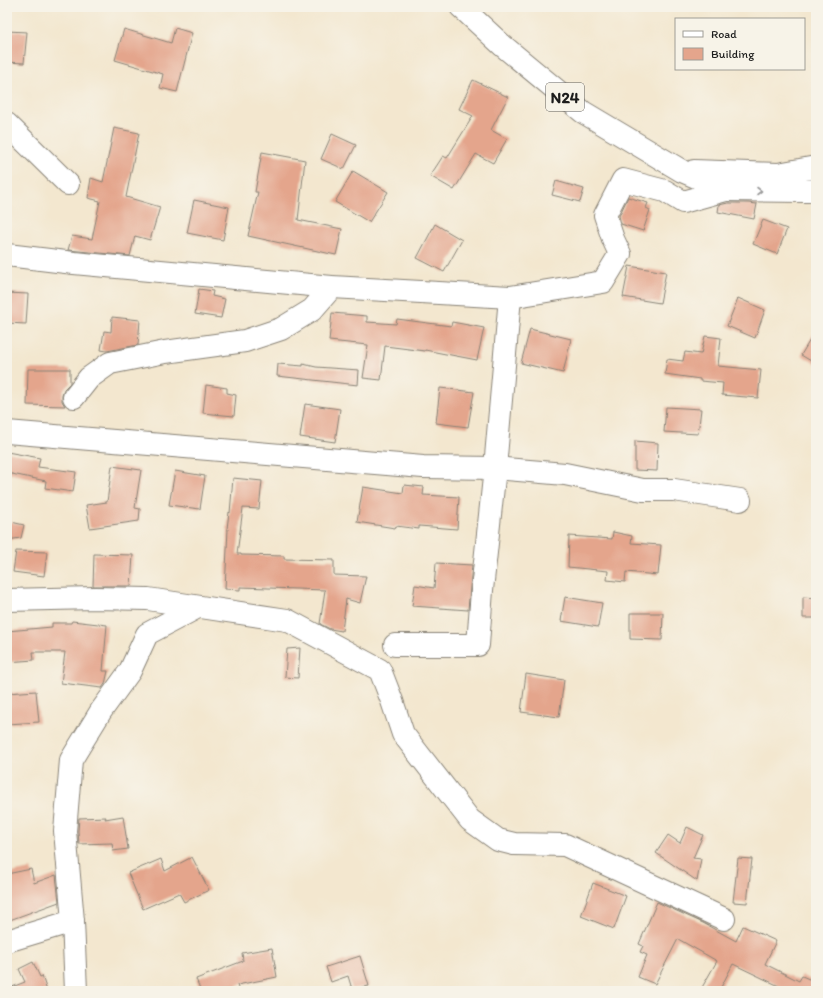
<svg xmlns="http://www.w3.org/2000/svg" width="823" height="998" font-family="Itim,sans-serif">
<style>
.building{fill:#e4a58c}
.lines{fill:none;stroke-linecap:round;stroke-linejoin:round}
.minor-casing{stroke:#888276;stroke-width:24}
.major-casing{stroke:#888276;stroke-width:24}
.minor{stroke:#fff;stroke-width:22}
.major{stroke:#fff;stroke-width:22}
.oneway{stroke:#999}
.labels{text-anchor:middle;stroke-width:3.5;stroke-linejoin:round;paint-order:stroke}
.shield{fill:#f7f3e8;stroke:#5e5c59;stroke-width:1}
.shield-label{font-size:16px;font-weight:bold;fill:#1c1c1c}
</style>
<rect width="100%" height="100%" fill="#f7f3e8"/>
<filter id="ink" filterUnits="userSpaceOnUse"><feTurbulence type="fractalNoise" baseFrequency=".025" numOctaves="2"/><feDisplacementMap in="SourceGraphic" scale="8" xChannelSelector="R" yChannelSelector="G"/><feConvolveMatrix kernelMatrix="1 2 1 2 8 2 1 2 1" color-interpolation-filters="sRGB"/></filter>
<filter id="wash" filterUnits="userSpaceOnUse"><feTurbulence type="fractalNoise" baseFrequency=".012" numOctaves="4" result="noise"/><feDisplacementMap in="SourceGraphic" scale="16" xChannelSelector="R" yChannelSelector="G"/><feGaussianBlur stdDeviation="0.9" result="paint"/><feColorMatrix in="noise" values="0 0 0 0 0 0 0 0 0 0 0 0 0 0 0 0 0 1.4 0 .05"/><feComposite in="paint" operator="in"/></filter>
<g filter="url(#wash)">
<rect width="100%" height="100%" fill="#f3e7cf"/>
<g id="blocks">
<g class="building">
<polygon points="175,28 192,33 177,92 160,88 163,74 115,60 124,29 171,43"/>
<polygon points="7,31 27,32 24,63 7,62"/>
<polygon points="473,80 508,97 491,130 507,139 493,163 476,154 454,190 430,176 443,156 447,158 473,116 459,109"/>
<polygon points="114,128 139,133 126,197 160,207 150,240 135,236 130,256 68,250 72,236 92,239 100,201 88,198 91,178 103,182"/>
<polygon points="332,134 356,145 344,169 321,159"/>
<polygon points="262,152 305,160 298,220 342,229 336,255 248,236 258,192 255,192"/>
<polygon points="353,171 388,192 369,222 335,202"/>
<polygon points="556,181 584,189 580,202 552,195"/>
<polygon points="628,197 648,203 646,208 650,210 643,231 621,224 619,216"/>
<polygon points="194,200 229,207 223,240 187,233"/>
<polygon points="728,203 748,203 757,204 754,219 718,212 719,205"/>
<polygon points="763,220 787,229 777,254 753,244"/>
<polygon points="435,224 462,240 444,272 417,258"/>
<polygon points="629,266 666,272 660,303 623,297"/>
<polygon points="199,289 213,291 212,296 225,299 221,318 195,314"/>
<polygon points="7,293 28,294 26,324 7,323"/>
<polygon points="738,298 765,310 755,338 727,326"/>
<polygon points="332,313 367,316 367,322 396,324 397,319 451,326 452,322 484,328 477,360 425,350 425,351 385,346 381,380 363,378 368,345 329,341"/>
<polygon points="112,317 140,320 138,345 107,351 101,350 104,331 111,332"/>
<polygon points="530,329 571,339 563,373 521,363"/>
<polygon points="816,330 816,364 801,355"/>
<polygon points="705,336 721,338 718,366 761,370 758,398 722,395 723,383 700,381 700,379 665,374 667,359 683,361 685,352 701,354"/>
<polygon points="278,364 303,366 303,364 316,367 359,370 358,385 277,376"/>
<polygon points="28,369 70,369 70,383 64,389 62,396 62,401 65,406 27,405"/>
<polygon points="206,385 227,388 227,393 236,395 234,416 203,413"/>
<polygon points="440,388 474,392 468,427 436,423"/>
<polygon points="305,404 340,409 335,442 300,437"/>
<polygon points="666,407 701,409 698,434 664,432"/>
<polygon points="635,441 658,443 657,471 635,470"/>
<polygon points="7,452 40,458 38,467 76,472 73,492 45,488 46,481 7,473"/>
<polygon points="112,466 141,470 135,508 140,509 139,521 90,528 86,505 107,502"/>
<polygon points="175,471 205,476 200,509 169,505"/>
<polygon points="233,478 262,481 259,509 243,508 237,554 241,554 241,555 284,556 284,559 334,560 334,575 366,576 360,603 346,599 342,631 330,629 320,624 325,590 240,587 240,590 225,589 228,529 227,529 229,512 230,513"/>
<polygon points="404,485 424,487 423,495 459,497 457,529 419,526 419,529 396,526 395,528 357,522 363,487 403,493"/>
<polygon points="7,521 24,525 21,538 7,540"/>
<polygon points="613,532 632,536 631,543 661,545 658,575 626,572 625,582 607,580 608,571 568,567 569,536 612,539"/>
<polygon points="16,551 47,552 44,576 13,572"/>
<polygon points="94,554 133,555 131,586 93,586"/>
<polygon points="436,563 472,565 468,610 412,606 415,585 434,588"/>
<polygon points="565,597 602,603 598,627 561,621"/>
<polygon points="803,597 816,598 816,618 803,618"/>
<polygon points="630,613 663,613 662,640 630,639"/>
<polygon points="72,621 107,625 103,671 108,671 105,684 102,688 61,683 65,652 33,652 34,660 7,662 7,631 52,627 52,623 71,623"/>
<polygon points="300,648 298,678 285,677 287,649"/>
<polygon points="526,674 564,680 559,717 521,712"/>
<polygon points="36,691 39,722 7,724 7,693"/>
<polygon points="123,816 128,849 113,851 112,843 79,844 78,831 79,818 106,817 105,819"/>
<polygon points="687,827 703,835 693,858 701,859 697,881 656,853 668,835 680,843"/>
<polygon points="192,857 209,890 184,902 179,893 143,909 128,873 161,859 165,871"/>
<polygon points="738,858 752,859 747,903 733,902"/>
<polygon points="31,869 34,883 56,875 59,902 7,921 7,874"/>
<polygon points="593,883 626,896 614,929 581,916"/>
<polygon points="657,902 703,923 736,941 743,926 776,941 765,964 799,981 802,976 816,982 816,991 777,991 779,986 733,964 719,991 700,991 717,961 678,939 655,984 638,977 647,955 640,952 643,946 639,944"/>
<polygon points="272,948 277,977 237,985 239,991 201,991 196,979 243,961 242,953"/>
<polygon points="360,956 369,986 352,989 348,976 331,982 326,967"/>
<polygon points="33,962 40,977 42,976 47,991 7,991 7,989 25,982 19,969"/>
</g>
</g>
</g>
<g filter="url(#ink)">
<use href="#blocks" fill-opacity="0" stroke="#888276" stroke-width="1"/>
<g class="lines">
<defs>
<g id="minor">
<polyline points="7,124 68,184"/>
<polyline points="7,255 74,263 332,287 510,297 603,282 620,254 613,239 605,215 623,180 665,191 683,202 726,190"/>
<polyline points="74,397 89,378 110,363 165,352 245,341 281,329 312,310 332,287"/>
<polyline points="7,432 423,467 495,468 565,474 643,490 674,490 740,500"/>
<polyline points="7,600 95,598 148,599 287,620 380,670 392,701 403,734 470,820 498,840 514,844 565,845 724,919"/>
<polyline points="395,645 478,645 482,590 495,468 510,297"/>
<polyline points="7,941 73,921"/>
<polyline points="76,991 73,921 65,831 71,760 101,711 130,671 147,634 198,607"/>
</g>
<g id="major">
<polyline points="461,7 502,45 583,112 682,171 726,190 807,191 816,190"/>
<polyline points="694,171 778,174 816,167"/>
</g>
</defs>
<use href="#minor" class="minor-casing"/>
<use href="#major" class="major-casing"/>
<use href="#minor" class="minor"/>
<use href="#major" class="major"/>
</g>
<defs><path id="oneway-chevron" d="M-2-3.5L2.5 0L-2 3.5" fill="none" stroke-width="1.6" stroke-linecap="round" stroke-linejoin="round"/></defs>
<use class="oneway" href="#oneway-chevron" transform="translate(759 191)"/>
</g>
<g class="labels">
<rect class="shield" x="546" y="83" width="38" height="28" rx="3"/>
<g class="shield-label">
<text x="565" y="103">N24</text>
</g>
</g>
<rect width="823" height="998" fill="none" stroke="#f7f3e8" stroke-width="24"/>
<rect x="675" y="18" width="130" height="52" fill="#f7f3e8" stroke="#9f9d96"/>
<rect x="683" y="31" width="20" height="6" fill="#ffffff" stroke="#9f9d96"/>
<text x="711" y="38" font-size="12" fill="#1c1c1c">Road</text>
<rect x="683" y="48" width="20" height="12" fill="#e4a58c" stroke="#9f9d96"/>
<text x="711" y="58" font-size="12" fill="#1c1c1c">Building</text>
</svg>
